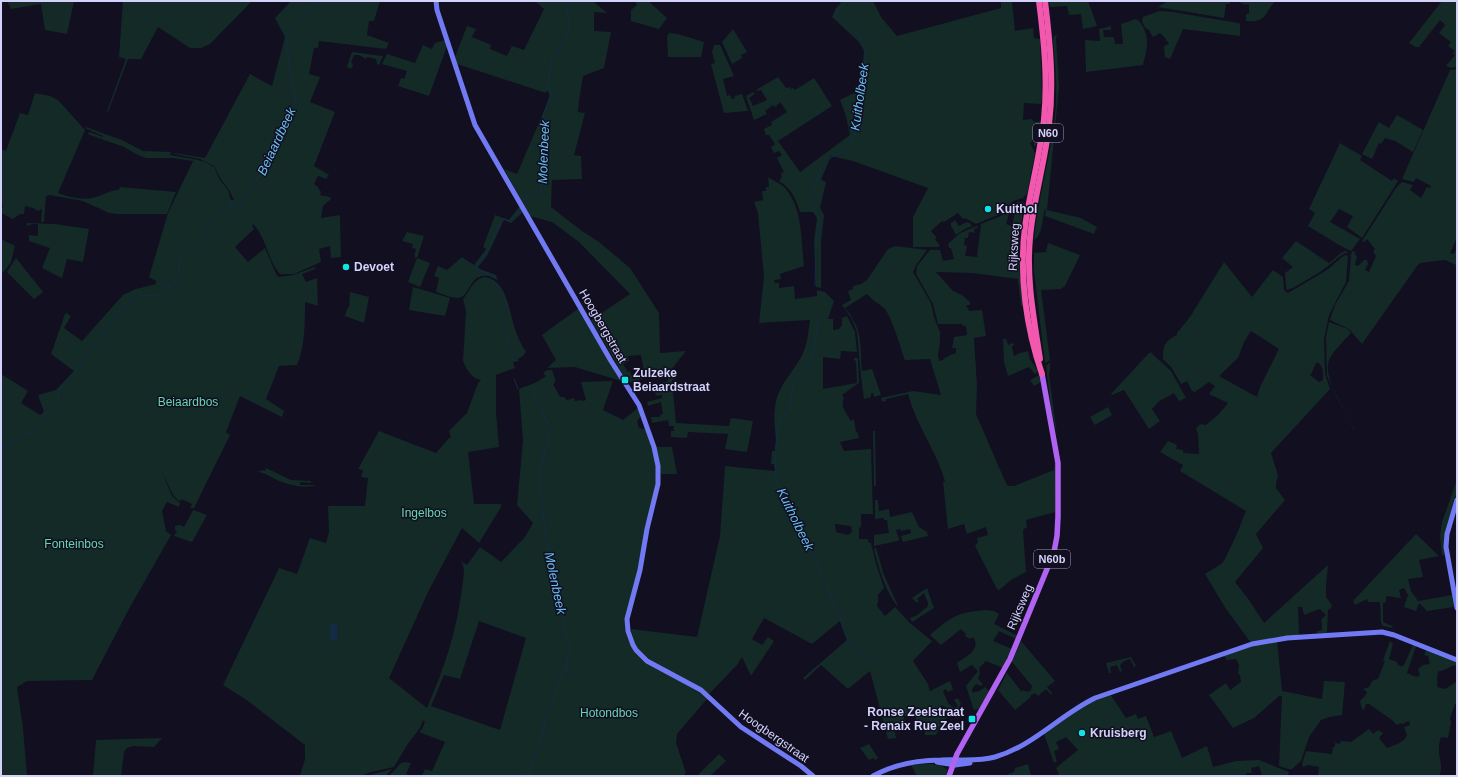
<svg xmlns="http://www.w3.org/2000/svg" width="1458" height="777" font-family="Helvetica,sans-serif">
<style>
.green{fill:#132a27;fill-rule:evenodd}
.water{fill:#132b46}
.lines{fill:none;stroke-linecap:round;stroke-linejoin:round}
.stream{stroke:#132b46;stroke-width:1}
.secondary{stroke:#7179f3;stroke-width:5}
.primary{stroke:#b063f2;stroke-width:5.5}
.highway{stroke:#f158ae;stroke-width:6}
.poi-dot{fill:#14e3e6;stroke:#110f20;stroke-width:1.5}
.labels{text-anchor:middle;stroke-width:3;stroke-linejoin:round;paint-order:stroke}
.shield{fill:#110f20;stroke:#9998b9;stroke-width:1}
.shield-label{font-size:11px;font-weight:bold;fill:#d3d2fb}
.poi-label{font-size:12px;font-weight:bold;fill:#d3d2fb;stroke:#110f20;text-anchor:start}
.street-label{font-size:12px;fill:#d3d2fb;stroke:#110f20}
.park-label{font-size:12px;fill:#65d5af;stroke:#110f20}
.water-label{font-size:13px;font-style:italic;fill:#69bef2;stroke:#110f20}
</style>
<rect width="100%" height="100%" fill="#110f20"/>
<g class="green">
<polygon points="7,1 74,1 67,34 45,30 41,4 11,9"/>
<polygon points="123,1 178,1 179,2 180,1 252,1 210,44 201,48 190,48 158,27 141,59 128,59 108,112 107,111 126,59 119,57"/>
<path d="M291,1H380L374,21H369L367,35L389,43L386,49L319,41L318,48H314L309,74L320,77L310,102L335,112L314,166L329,175L326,179L318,176L314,184L317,186L321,192L320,195L330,197L331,199L323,206L321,218L340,215L341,257L331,258L330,246L319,249L321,262L294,274H280C267,260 267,238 253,224L252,226L254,229L235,247L248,262L265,248L277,276L279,277L293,275L315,267V269L302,274L306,282L317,278L318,306L305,302C305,324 305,345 297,365L279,366L266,399L284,411L282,417L240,396L226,432L230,435L194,508H190L192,504L181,499L180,502L173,495L162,472L172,496L180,503L179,507L167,502L162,511L166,531L171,535L130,607L92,680L27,681L17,687L23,728L27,776H1V374L28,391L21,403L40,415L44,412L38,395L56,390L74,371L51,354L65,314L67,313L71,316L64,328L82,341L123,295L136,289L156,284V281L149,277L168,213L194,159L205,162L214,167L220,180L228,190L231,200H234L229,190L222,181L214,166L200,159L174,154V153L205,158L250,74L272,86L285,37L275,18Z"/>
<path d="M535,1H593L607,13L594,12V31L611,32L604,68L583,76L579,100L578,112L585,113L574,155L581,156L582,179L552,180L551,207L582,231L599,242L630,268L659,313L660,353L686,351L670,371L628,383L591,320L630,294L579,242L552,222L530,216L504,169L517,174L550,97L548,91H546V93L457,64L455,57L467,26L476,29L472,37L491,45L490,49L507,56L512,46L524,50L544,9ZM641,355L645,376L633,379L630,371L628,372L623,364L629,361L628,356Z"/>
<polygon points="635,1 648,1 667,18 659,29 631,21 631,10 637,5"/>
<path d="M839,1H873L881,17L897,36L1001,8V1H1012L1015,31L1033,28L1034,38L1040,39L1042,97L1041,104L1024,103L1023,120L1031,119L1035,122L1040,121L1036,146H1034C1033,141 1037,134 1037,128L1036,129L1032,142L1030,143L1035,153L1027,194L1023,198L1013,201L1000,214L976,224L965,218L963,219L958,213L944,222L942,221L931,231L937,238L935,239L940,246L938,247H913V217L928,188L853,161L831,156L821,180L826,182L820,208L824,215L821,243V288L816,287L814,241L817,218L813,212H800C796,199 791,188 779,181L782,177L781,173L784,172L777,158L782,155L779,151L774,153L771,147L775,144L769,135H766L764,129L772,125L771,122L787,112L780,102L775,107L773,105L765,111L767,114L754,120L746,96L753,92L755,94L749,98L753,106L767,100L761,90L758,91L756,90L778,77L786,88L790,87L791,89L793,88L795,90L814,78L832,106L778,141L800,172L850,135L846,116L840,100L854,93L860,98L864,51L859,42L832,17L836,8L841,3Z"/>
<polygon points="1049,1 1088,1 1097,26 1083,29 1081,14 1069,15 1067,6 1050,7"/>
<polygon points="1169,1 1230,1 1230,4 1226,4 1224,18 1158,7 1159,6"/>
<path d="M1240,1H1275C1264,15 1266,23 1246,21V14H1249V4L1244,5L1243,3L1241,4Z"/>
<polygon points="1442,1 1457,1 1457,67 1452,68 1446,66 1455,55 1453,53 1455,51 1448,46 1451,42 1439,33 1445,25 1440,20 1419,47 1416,47 1409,43"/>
<polygon points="1159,11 1173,12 1238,23 1240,24 1240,36 1183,29 1170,59 1165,57 1164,46 1169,44 1165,38 1160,33 1153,37 1149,30 1145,28 1142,21 1143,17"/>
<path d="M1136,19C1140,21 1142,25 1144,29C1150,42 1146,52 1143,65L1086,72L1085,40L1100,41L1099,29L1111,26V30H1103L1104,37H1114L1115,44H1123L1121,24Z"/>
<polygon points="733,29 747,52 741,55 742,58 732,64 722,42"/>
<polygon points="669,33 678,34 704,42 701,57 668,57 667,36"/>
<path d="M1057,35L1056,38L1059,87L1047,210L1081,218L1097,227L1094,234L1045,216L1046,210L1045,209C1042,219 1043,235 1034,240C1038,194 1053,150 1056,104C1057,82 1055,61 1053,39L1054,36Z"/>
<polygon points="445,40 447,46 429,96 398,86 401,78 404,79 407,71 382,64 387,54 415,63 423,45 432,49 435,43"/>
<polygon points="714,45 720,45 721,47 734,76 723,79 727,96 730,95 732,99 735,98 734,96 742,94 748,111 724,113 711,64 715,63 712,52"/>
<polygon points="352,52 383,56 379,65 377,64 376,59 367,57 366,59 359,55 354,55 351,62 353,65 351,69 347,67"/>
<polygon points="1457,69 1457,237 1450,253 1454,254 1456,250 1457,250 1457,264 1456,265 1445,260 1420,263 1417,266 1362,344 1349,329 1330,320 1335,305 1349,281 1351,254 1353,251 1356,252 1354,254 1357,256 1355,265 1358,266 1364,260 1367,260 1368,264 1365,270 1369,272 1376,256 1373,252 1375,249 1367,239 1364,242 1362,241 1396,188 1402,182 1413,185 1410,190 1421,198 1427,187 1430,188 1431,186 1416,178 1414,182 1402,179 1450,70"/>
<path d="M35,93L50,96L58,100L85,130L58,193C67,197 86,201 95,197C104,195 110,190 119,190L120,187L176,192L167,214H117L109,213L83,201L50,195L46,196L44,222H41L42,209L38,211L33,208L25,206L24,214H20L13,219L1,213L3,204L1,203V149L6,151L20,113L28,115Z"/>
<polygon points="1397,115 1423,130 1413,152 1395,141 1385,138 1381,144 1379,143 1372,159 1362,154 1379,122 1389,128"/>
<polygon points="86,127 102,133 122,140 143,151 171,152 170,155 193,159 193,161 173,158 146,158 136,154 124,147 90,135 88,134 89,132 103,137 103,136 85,128"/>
<polygon points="1340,143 1362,156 1360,160 1392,181 1394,178 1398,181 1362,238 1347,227 1353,216 1339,209 1330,222 1360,239 1351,251 1339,245 1308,226 1315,213 1309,209"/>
<path d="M768,177C774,181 782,184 786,189C803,210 801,241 804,266L780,274L781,279L774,280L775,283H779V288L794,286L795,299L817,296V290L825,292L834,301L828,319H833V330L839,329L842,325V318L847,316L855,332L857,352L841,351L840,359L823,357V389L857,383L856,361L854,360V358H858L859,383L842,395L844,398C840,406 846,413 851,421L854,419L856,432L858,433L859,438L840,442L844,451L871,449L873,514H861V527L859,528V539H868V542L871,543L877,567L884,588L878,595V602L877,606L885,616L895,607L910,623L932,641L913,661L928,684L930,691L950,681L953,690L947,692L946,689L943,691L948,703L954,708L958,706L954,700L958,698L961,704L959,707L963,712L956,718L942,705L938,711L947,718L943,721L936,735H925V731L916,730V715L904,716L905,727L894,729L896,738L888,739L870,671L848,689L821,665L805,680L803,678L847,640L840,621L812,644L764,618L752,639L762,645L768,637L774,641L751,676L742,657L737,665L709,694L644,656L635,645L631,629L697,637L720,536L725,466L775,471L774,464H771L772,451H776V445C776,433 773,420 775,408C777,384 795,372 803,353C808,343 808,331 810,320L759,323L764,277L758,213L754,202L763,200L762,191H766V187H769ZM835,524L851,526L852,532L848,535L836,532Z"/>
<path d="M1017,202H1023L1025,205C1016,237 1019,273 1023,306H1021L1018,279L973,273L936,272L953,291L962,295L970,302V305H967L966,307L968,308L969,311L982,310L986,336L974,338L977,386L976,414L1004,479L1008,486H1014L1054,470L1055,459L1056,463L1055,512L1026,520L1027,527L1023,530L1026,572L1011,580L999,590L997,589L975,546L978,542L977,538L988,535L986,527L967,534L964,524L948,529L943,482L945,481C936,450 916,425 908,394L886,399V401L882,402L881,398L913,391L941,395L930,359L905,360C901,349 891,315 884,308C878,303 872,300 867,294L845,308C863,329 860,344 862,371L872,369L881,395L874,397L873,393H871V397L864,399L861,376L857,332L852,319L842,305L851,300L848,291L853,289V286L861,284L867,280L888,249L895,246L927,250L916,265L913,272L931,303L934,317L940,332V341L938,356L939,361C945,360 947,355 954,354L956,353V348H952L954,337L967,335L966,326H963L962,324H938L933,304L916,274L917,266L930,250H940L943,261L954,259L951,248H949L948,244L960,233L977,226L978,228L974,229L975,233L969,232L968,238H965L964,245L967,246L965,256L977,257L981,224L1001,216L1015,203L1013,211H1010L1006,224L1012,226Z"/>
<path d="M520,206L523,212L511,223L504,220L487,256L478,267L480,269L496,275L498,280C494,279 489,275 483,276C469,277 470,297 458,298C451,298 442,294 436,292L439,278L434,276L438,266L447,270L462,257L474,265L486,249L483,247L495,215L509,220Z"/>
<polygon points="955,220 959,226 967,222 970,223 972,226 963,230 956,235 951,226 951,223"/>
<polygon points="27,223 55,224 89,229 83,262 67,259 62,278 42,268 50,248 29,241 29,235 38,236 38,224 32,224 27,226"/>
<polygon points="407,232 424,236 417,258 430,263 420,287 408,282 417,258 414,257 416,249 412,248 413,244 402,241"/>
<polygon points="1,239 15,246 11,262 4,272 1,271"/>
<path d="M1296,241L1329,263C1335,259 1338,254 1345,251L1349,252L1343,254L1320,272L1293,288L1287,290L1286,288L1285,273L1293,267L1282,258Z"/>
<polygon points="1048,243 1080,255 1065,286 1061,289 1041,290 1050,360 1045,363 1034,271 1034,253 1046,252"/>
<path d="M1346,255L1348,257L1346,282L1329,315L1324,339L1325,374L1330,389L1271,453L1278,475L1276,484V488L1285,500L1256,534L1263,548L1235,582L1249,600L1264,623L1328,565L1326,584V597L1332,605L1331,608L1328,610L1327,633H1317V631L1322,630V623L1321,620L1326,615L1320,609L1304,615L1302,607H1298L1299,635L1251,643L1226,609L1205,574L1221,564L1224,561L1236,536L1246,511L1180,471L1183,465L1160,452L1168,441L1177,445L1176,449L1183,450V453L1199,454L1198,434L1196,428L1201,424L1206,425L1218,415L1228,403L1209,394L1215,386L1209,382L1195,392L1192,391L1187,381L1181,384L1171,367L1163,359C1162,346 1166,340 1177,335V333L1190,317L1224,262L1252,297L1273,270L1283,277L1284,290L1288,293L1327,270L1342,257ZM1251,331L1279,349L1260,387L1257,397L1219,376L1238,358L1244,342ZM1317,362C1324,366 1323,373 1323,380L1319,382L1310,375C1314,371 1313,367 1317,362Z"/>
<polygon points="16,258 43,292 34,299 7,272"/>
<path d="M485,277C508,281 509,312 515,329C518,337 521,345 526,352L523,356L518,359L519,361L513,362L515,368L496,375V413L499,447L468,452L474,504H501V507L479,543L462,528L429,590L389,678L427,708C444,669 457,630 462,588C463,579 466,569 461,561L467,565L480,547L501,562L525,537L533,523L517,505L523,441L519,389C529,385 537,383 546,376L543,373L547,370H552L556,381H554L555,383L553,384L560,397H564L567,400L574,398L575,401L580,400L582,401L586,400L581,382L613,381L603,410L623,420L639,407L642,415L637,421L639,428L647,430L655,456L657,478L637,575L626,615L629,636L641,658L699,692L707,699L677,734L676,743L686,773L683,776H422L425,769L432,771L445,742L419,732L422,729L425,722L423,720L420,728L407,745L394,767L371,772L360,776H300L305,759V745L248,701L223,685L279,568L297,574L310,538L326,543L329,532L328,506H365L368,478L361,477L363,470L358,469L379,431L436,453L449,438H451L449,431L467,413L478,383L481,380C471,378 467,370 463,361L466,311L463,299C470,291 473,279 485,277ZM479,621L526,638L500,730L431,706L444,675L460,679Z"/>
<polygon points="413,287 450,298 445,316 409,310"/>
<polygon points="350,292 369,297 364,323 345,316 347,309 349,307"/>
<polygon points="579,308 621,381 575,367 547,368 556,360 542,335"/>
<path d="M1329,322L1348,329L1351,333C1344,341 1333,351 1329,360C1322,377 1347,415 1355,430H1354L1327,376L1326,337Z"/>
<polygon points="1003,339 1006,339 1008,345 1013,343 1014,345 1012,347 1014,356 1020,353 1028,351 1030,359 1038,371 1035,374 1029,367 1008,376 1004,362"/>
<polygon points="1150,352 1171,371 1186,398 1179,401 1174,393 1158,402 1152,409 1160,421 1149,429 1124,390 1112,395 1111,394"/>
<polygon points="1050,362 1050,370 1049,374 1057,435 1051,407 1046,366"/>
<polygon points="672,372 675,379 672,380 676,423 729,426 731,418 753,421 747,452 725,449 728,434 688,432 687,438 671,437 671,431 674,431 674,426 669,426 668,420 652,423 651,417 660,417 660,415 663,414 661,402 648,406 647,402 662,398 662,395 656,396 654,385 668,381 668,375"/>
<polygon points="1039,375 1041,382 1034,386 1030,380"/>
<polygon points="1108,407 1112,415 1095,425 1090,417"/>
<polygon points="873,431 875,431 876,486 874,486"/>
<polygon points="656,447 672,447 677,474 661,474"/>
<path d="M266,468L291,480L311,481V483L300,482V485H316C306,489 289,485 279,481C272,478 266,473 258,472L262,470L265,471Z"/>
<polygon points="1457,480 1457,492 1446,529 1444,556 1442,555 1440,536 1442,522"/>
<polygon points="875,500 878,500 879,511 889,509 890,517 912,512 919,527 927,532 928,536 903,542 901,536 911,533 910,529 901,531 900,529 896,530 899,539 898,541 874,546 874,535 889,533 887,520 884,520 884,518 875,519"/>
<polygon points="193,510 207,515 192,542 174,536 177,531 175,530 175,526 180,525 184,527"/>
<polygon points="1416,534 1439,556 1419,560 1423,577 1408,579 1411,591 1418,601 1452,595 1454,607 1427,611 1419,603 1416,611 1404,607 1408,595 1404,588 1399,590 1401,598 1386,596 1386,602 1383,603 1383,622 1392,626 1393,628 1383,626 1381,623 1380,602 1368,602 1367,599 1355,605 1353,601"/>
<path d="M876,548L884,575L899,608C885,592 879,569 874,549Z"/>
<polygon points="927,588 934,608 912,622 910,618 916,616 928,606 928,603 924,593 917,599 919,602 916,602 912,598"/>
<path d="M986,610L994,611L999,614L994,624L1018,636L1016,639L999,631L993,641L1012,649L1003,668L986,661L979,668L980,673L978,679L983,684L981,686L976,684L972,689V692C979,693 980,690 985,687L989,691L979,709L974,710L966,686L978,671L972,665L960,672L957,663C965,657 982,650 973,637L970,639L965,636L966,634L961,629L941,645L930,635C951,617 957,612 986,610Z"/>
<polygon points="1277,640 1282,691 1322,699 1324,681 1345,682 1342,715 1329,717 1321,720 1309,737 1301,761 1292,769 1288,769 1279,766 1282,696 1279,696 1254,718 1233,728 1209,695 1226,683 1230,690 1241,682 1240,675 1238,674 1239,665 1236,659 1227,660 1223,655 1229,652"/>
<polygon points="1021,641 1055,681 1047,687 1052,693 1051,695 1046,689 1038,696 1035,693 1030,696 1031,697 1015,710 998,690 1007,673 1022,692 1023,690 1027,692 1031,690 1032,686 1012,662"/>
<path d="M1390,641L1393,644L1389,659L1397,662V664L1402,667L1404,665L1413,645L1416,646L1407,673L1416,677L1420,675L1418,669L1423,665L1430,664L1428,656L1424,655L1426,650L1457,662V666C1450,664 1446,671 1439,671C1436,674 1438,682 1437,687L1445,689L1456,682V677L1457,673V704H1455L1450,718L1451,723L1448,738L1441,737C1440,740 1439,744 1439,747C1438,758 1444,765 1439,776H1318L1319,767L1308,765L1303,767L1302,764L1306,751L1332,754L1333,747H1335V743L1340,744L1341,741L1351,742L1369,729L1373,734L1378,730L1383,733L1379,738L1387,748C1394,745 1404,743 1407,735L1404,727L1410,725L1409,721L1402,724L1400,723L1397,725L1392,720L1369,704H1366L1364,710L1362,709L1360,701L1365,696L1367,692L1363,689L1369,687L1373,680L1378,679L1385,661L1383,660Z"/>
<polygon points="1131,657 1136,666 1134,667 1130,659 1124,661 1120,665 1122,671 1120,672 1117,665 1110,667 1111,673 1109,673 1106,663"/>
<path d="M1110,694L1126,718L1136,714L1138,719L1146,716L1154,737L1171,731L1182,758L1207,746L1213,767L1236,761L1259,760L1289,772L1288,775L1262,776L1259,766L1251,768L1252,773H1246V776H1054L1059,774L1056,768L1078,750L1066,737L1056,742L1059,749L1054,751L1057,761L1054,763L1044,734C1067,718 1083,704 1110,694Z"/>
<polygon points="162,738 154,747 133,746 127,748 124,752 121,776 93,776 96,740"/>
<polygon points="869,744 878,758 875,760 873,758 869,760 860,748"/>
<polygon points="719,754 726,761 710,776 697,776"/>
<polygon points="405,762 411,763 406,774 410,776 389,776 401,763"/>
<path d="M925,764C932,764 942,763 947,770L946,776H917L911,765Z"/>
<polygon points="1028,764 1031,776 1009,776 1008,774 1014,772 1015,768"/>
<polygon points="392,769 386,776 366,776"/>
</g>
<polygon class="water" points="332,623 336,624 338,627 337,639 334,642 330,638 330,627"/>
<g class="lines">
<g class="stream">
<path d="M524,200L535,194L538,195L541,193L542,158L545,121L543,115L551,94L549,90L551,87L548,84L552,59C558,53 565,40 568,32C569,26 568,6 566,1"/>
<path d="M233,202H235L240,207L244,202L245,197L250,192L256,180L260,176L271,155L270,152L273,150L272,145L277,138L278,132L280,130L293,105L296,97L294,95L286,40C295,26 307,13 317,1"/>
<polyline points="495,278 496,277 494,275 477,270 476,266 487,253 500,224 504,219 509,221 520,208"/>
<path d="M492,280C501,287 505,296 507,307L501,310V313"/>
<path d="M815,286L816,241L819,218L813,207V192L822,165C828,156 841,155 848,147C853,143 854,135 856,129L866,50C865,36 845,25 835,16C837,8 842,7 844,1"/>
<polyline points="502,318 514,361"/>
<polyline points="818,319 815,347 811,359 794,380 790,408 788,413 780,419 779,422 775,452 776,478 778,484 787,502 795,524 808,543 835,606 848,641 857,653 874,662"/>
<path d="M92,348L119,311L139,296L159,295L164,290V286L166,285L170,287L176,278V276H178C180,269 177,261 182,254C186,248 192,245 198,240C208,229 216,214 231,207L230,202"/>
<polyline points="514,379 518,389"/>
<polyline points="1,447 15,439 32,432 45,415 59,400 58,397 59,389 80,367 82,363 91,350"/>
<polyline points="567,663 568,666 566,669 566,671 573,677"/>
<polyline points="527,776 538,750 546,718 566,663 571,647 565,633 556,570 547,544 539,485 540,467 550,434 550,427 547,422 532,389"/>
</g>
<g class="secondary">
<polyline points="436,1 437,10 475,125 611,361 639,405 654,447 658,466 658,484 647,529 640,570 627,619 628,631 633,645 636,650 647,661 701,690 741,727 801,766 813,776"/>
<polyline points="1457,500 1447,534 1446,547 1457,608"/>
<polyline points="937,762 955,765 970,763"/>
<path d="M873,776C893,765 918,760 941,760C959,759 977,762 995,757C1033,746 1060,715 1095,698L1252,644L1287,638L1382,632L1394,635L1457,660"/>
</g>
<polyline class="primary" points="949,776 957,754 1010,659 1054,552 1057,536 1058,517 1058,463 1042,374"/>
<g class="highway">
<path d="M1039,1C1044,40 1048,80 1044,119C1040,156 1030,191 1025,227C1019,275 1026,328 1042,374"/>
<path d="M1040,359C1034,319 1026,279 1030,238C1033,200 1045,163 1049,125C1054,83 1050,42 1045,1"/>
</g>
</g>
<g class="poi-dot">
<circle cx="988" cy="209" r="4"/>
<circle cx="346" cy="267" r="4"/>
<rect x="621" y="376" width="8" height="8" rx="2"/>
<rect x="968" y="715" width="8" height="8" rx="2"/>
<circle cx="1082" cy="733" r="4"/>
</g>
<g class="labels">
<g class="shield">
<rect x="1033" y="124" width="30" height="18" rx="3"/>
<rect x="1034" y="550" width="36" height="18" rx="3"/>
</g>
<g class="shield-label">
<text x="1048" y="137">N60</text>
<text x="1052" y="563">N60b</text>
</g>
<g class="poi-label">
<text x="996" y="213">Kuithol</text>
<text x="354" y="271">Devoet</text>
<text x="633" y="377">Zulzeke<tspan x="633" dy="14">Beiaardstraat</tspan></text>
<text x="964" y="716" text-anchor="end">Ronse Zeelstraat<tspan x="964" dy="14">- Renaix Rue Zeel</tspan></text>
<text x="1090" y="737">Kruisberg</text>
</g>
<g class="street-label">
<text transform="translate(1014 247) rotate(-87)" y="4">Rijksweg</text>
<text transform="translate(603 326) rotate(60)" y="4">Hoogbergstraat</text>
<text transform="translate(1020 607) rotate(-67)" y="4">Rijksweg</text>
<text transform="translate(774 736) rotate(35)" y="4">Hoogbergstraat</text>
</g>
<g class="park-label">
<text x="188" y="406">Beiaardbos</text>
<text x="424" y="517">Ingelbos</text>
<text x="74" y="548">Fonteinbos</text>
<text x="609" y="717">Hotondbos</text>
</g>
<g class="water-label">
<text transform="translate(859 97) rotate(-82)" y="5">Kuitholbeek</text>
<text transform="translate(276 141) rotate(-65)" y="5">Beiaardbeek</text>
<text transform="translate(543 152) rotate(-88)" y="5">Molenbeek</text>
<text transform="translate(796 519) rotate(64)" y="5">Kuitholbeek</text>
<text transform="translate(556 583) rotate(78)" y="5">Molenbeek</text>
</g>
</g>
<rect width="1458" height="777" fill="none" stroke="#d3d2fb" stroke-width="4"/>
</svg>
